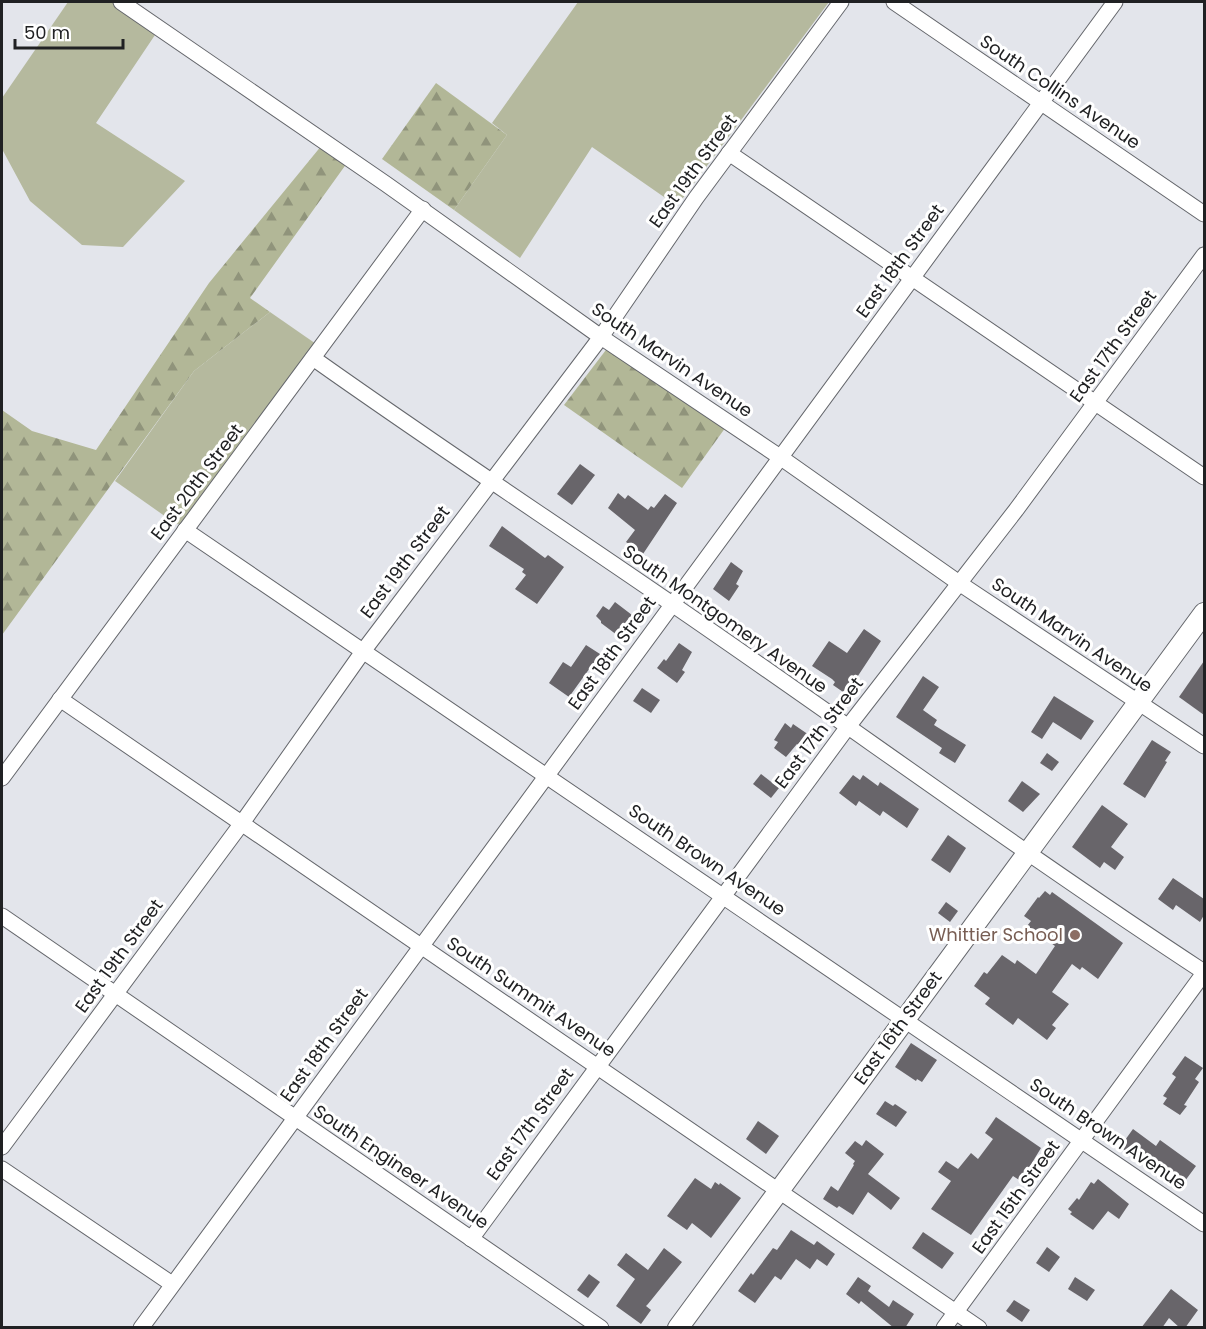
<svg xmlns="http://www.w3.org/2000/svg" width="1206" height="1329" font-family="Poppins,sans-serif">
<style>
.grass{fill:#b5b99e}
.forest{fill:url(#forest-firs)}
.building{fill:#68656a}
.lines{fill:none;stroke-linecap:round;stroke-linejoin:round}
.minor-casing{stroke:#65676c;stroke-width:17}
.tertiary-casing{stroke:#65676c;stroke-width:22}
.minor{stroke:#fff;stroke-width:15}
.tertiary{stroke:#fff;stroke-width:20}
.education-dot{fill:#8d6e63;stroke:#fff;stroke-width:2}
.labels{text-anchor:middle;stroke-width:6;stroke-linejoin:round;paint-order:stroke}
.street-label{font-size:18px;fill:#202123;stroke:#fff}
.education-label{font-size:18px;fill:#785e54;stroke:#fff;text-anchor:end}
</style>
<defs>
<pattern id="forest-firs" width="22" height="20" patternUnits="userSpaceOnUse" patternTransform="scale(1.5)"><rect width="22" height="20" fill="#b2b797"/><path d="M5 1l3.5 6h-7zM16 11l3.5 6h-7z" fill="#90947b"/></pattern>
</defs>
<rect width="100%" height="100%" fill="#e3e5eb"/>
<g class="grass">
<polygon points="68,2 116,2 157,32 96,123 185,181 123,247 82,245 30,201 2,149 2,98"/>
<polygon points="578,2 829,2 677,206 592,147 520,258 454,210 507,135 492,123"/>
<polygon points="270,312 319,346 184,525 176,524 115,481 194,371"/>
</g>
<g class="forest">
<polygon points="436,83 507,135 454,210 382,159"/>
<polygon points="322,145 347,163 250,298 270,312 194,371 2,635 2,410 32,431 96,450 209,283"/>
<polygon points="612,342 728,424 682,488 564,405"/>
</g>
<g class="building">
<polygon points="580,464 595,475 572,505 557,494"/>
<polygon points="618,493 625,499 628,495 648,510 651,506 654,508 665,494 677,503 643,554 626,542 635,530 608,508"/>
<polygon points="502,526 545,558 548,555 564,567 537,604 515,589 526,575 522,572 524,569 489,546"/>
<polygon points="731,562 743,571 736,584 739,586 729,601 713,589"/>
<polygon points="615,602 632,615 617,635 601,623 601,621 596,616 603,606 609,610"/>
<polygon points="864,629 881,641 848,691 845,689 843,692 833,685 835,682 832,679 812,666 829,641 847,653"/>
<polygon points="679,643 692,652 682,670 685,672 677,683 657,668 664,659 666,661"/>
<polygon points="586,645 600,654 569,697 549,683 563,662 571,667"/>
<polygon points="1204,661 1204,715 1179,697"/>
<polygon points="923,676 939,687 923,710 937,720 934,725 966,745 955,763 939,753 942,748 896,717"/>
<polygon points="642,688 660,700 651,713 633,701"/>
<polygon points="1054,696 1094,721 1081,740 1053,722 1042,739 1031,732"/>
<polygon points="785,723 791,728 793,724 812,737 804,749 797,744 786,757 774,748 778,742 774,740"/>
<polygon points="1152,740 1171,752 1165,761 1167,762 1145,798 1123,784"/>
<polygon points="1047,753 1059,762 1052,771 1040,763"/>
<polygon points="761,774 779,788 771,798 753,784"/>
<polygon points="853,775 860,780 863,775 878,786 880,782 919,809 907,828 883,811 880,816 859,801 856,806 839,793"/>
<polygon points="1022,781 1040,794 1023,812 1008,801"/>
<polygon points="1102,805 1128,824 1111,847 1124,857 1115,870 1104,862 1100,868 1072,847"/>
<polygon points="948,835 966,848 950,873 931,860"/>
<polygon points="1173,878 1204,899 1204,915 1200,922 1176,905 1173,910 1158,899"/>
<polygon points="1045,891 1050,895 1052,892 1123,943 1098,979 1082,967 1080,970 1072,964 1052,992 1069,1004 1052,1025 1056,1028 1047,1040 1018,1018 1013,1025 985,1004 990,998 974,986 984,972 987,974 1002,955 1015,964 1017,960 1036,974 1055,946 1027,926 1031,921 1024,916 1038,897 1039,898"/>
<polygon points="946,902 958,911 950,922 938,913"/>
<polygon points="911,1043 937,1060 922,1082 917,1079 916,1081 895,1067"/>
<polygon points="1185,1056 1203,1068 1195,1079 1199,1082 1184,1105 1187,1106 1180,1115 1163,1104 1167,1098 1163,1096 1176,1077 1172,1074"/>
<polygon points="885,1101 893,1106 895,1104 907,1112 896,1127 876,1114"/>
<polygon points="996,1117 1041,1148 1021,1181 1013,1176 971,1235 931,1209 951,1181 938,1172 946,1161 958,1169 971,1153 978,1159 993,1139 985,1133"/>
<polygon points="758,1121 779,1136 766,1154 746,1139"/>
<polygon points="1133,1129 1156,1146 1160,1140 1196,1166 1182,1185 1157,1167 1155,1171 1120,1147"/>
<polygon points="866,1140 884,1154 868,1174 900,1198 891,1210 868,1192 853,1215 839,1206 837,1208 823,1199 831,1186 838,1191 854,1165 853,1164 855,1161 845,1153 855,1141 862,1146"/>
<polygon points="695,1178 711,1189 715,1182 719,1185 720,1183 741,1198 711,1238 692,1223 687,1230 667,1216"/>
<polygon points="1098,1179 1129,1204 1119,1219 1108,1211 1093,1230 1070,1214 1072,1212 1068,1209 1077,1198 1079,1200 1091,1182 1094,1184"/>
<polygon points="791,1230 814,1245 817,1241 835,1254 827,1266 817,1259 810,1269 796,1259 781,1280 775,1276 755,1303 738,1291 751,1273 753,1275 773,1248 777,1250"/>
<polygon points="923,1232 954,1253 942,1269 912,1248"/>
<polygon points="1047,1247 1060,1257 1049,1272 1036,1263"/>
<polygon points="664,1248 682,1262 648,1304 646,1306 651,1310 641,1324 616,1306 635,1279 617,1265 626,1253 648,1270"/>
<polygon points="589,1274 600,1282 588,1298 577,1290"/>
<polygon points="858,1277 871,1286 868,1291 889,1307 893,1300 914,1314 905,1328 894,1328 861,1301 859,1304 846,1294"/>
<polygon points="1075,1277 1095,1290 1087,1301 1068,1289"/>
<polygon points="1171,1289 1198,1310 1185,1328 1180,1328 1169,1318 1162,1328 1141,1328"/>
<polygon points="1014,1300 1030,1310 1022,1322 1006,1311"/>
</g>
<g class="lines">
<defs>
<g id="minor">
<polyline points="121,2 386,184 601,337 780,457 959,583 1204,746"/>
<polyline points="894,2 1204,214"/>
<polyline points="729,153 1204,477"/>
<path d="M313,358C431,442 553,522 672,604C850,726 1024,854 1204,972"/>
<polyline points="185,530 1204,1224"/>
<polyline points="60,699 979,1328"/>
<polyline points="2,778 423,209"/>
<polyline points="2,916 601,1328"/>
<polyline points="2,1147 242,823 364,650 601,337 696,198 841,2"/>
<polyline points="2,1169 172,1284"/>
<polyline points="471,1239 847,728 1016,510 1204,255"/>
<polyline points="141,1328 1115,2"/>
<polyline points="944,1328 1204,973"/>
</g>
<polyline id="tertiary" points="678,1328 1204,613"/>
</defs>
<use href="#minor" class="minor-casing"/>
<use href="#tertiary" class="tertiary-casing"/>
<use href="#minor" class="minor"/>
<use href="#tertiary" class="tertiary"/>
</g>
<circle class="education-dot" cx="1075" cy="935" r="6"/>
<g class="labels">
<g class="street-label">
<text transform="translate(1060 92) rotate(34)" y="6">South Collins Avenue</text>
<text transform="translate(693 171) rotate(-54)" y="6">East 19th Street</text>
<text transform="translate(900 261) rotate(-54)" y="6">East 18th Street</text>
<text transform="translate(1113 346) rotate(-54)" y="6">East 17th Street</text>
<text transform="translate(672 360) rotate(34)" y="6">South Marvin Avenue</text>
<text transform="translate(197 482) rotate(-53)" y="6">East 20th Street</text>
<text transform="translate(405 562) rotate(-53)" y="6">East 19th Street</text>
<text transform="translate(725 619) rotate(35)" y="6">South Montgomery Avenue</text>
<text transform="translate(1072 635) rotate(34)" y="6">South Marvin Avenue</text>
<text transform="translate(612 653) rotate(-54)" y="6">East 18th Street</text>
<text transform="translate(819 733) rotate(-53)" y="6">East 17th Street</text>
<text transform="translate(707 860) rotate(34)" y="6">South Brown Avenue</text>
<text transform="translate(119 956) rotate(-54)" y="6">East 19th Street</text>
<text transform="translate(531 997) rotate(34)" y="6">South Summit Avenue</text>
<text transform="translate(898 1028) rotate(-54)" y="6">East 16th Street</text>
<text transform="translate(324 1045) rotate(-54)" y="6">East 18th Street</text>
<text transform="translate(530 1124) rotate(-54)" y="6">East 17th Street</text>
<text transform="translate(1108 1134) rotate(34)" y="6">South Brown Avenue</text>
<text transform="translate(401 1167) rotate(34)" y="6">South Engineer Avenue</text>
<text transform="translate(1016 1197) rotate(-54)" y="6">East 15th Street</text>
</g>
<g class="education-label">
<text x="1063" y="941">Whittier School</text>
</g>
</g>
<rect width="1206" height="1329" fill="none" stroke="#202123" stroke-width="6"/>
<path d="M15 39v9h108v-9" fill="none" stroke="#202123" stroke-width="3"/>
<text x="24" y="39" font-size="18" fill="#202123" stroke="#ffffff" stroke-width="4.5" paint-order="stroke">50 m</text>
</svg>
